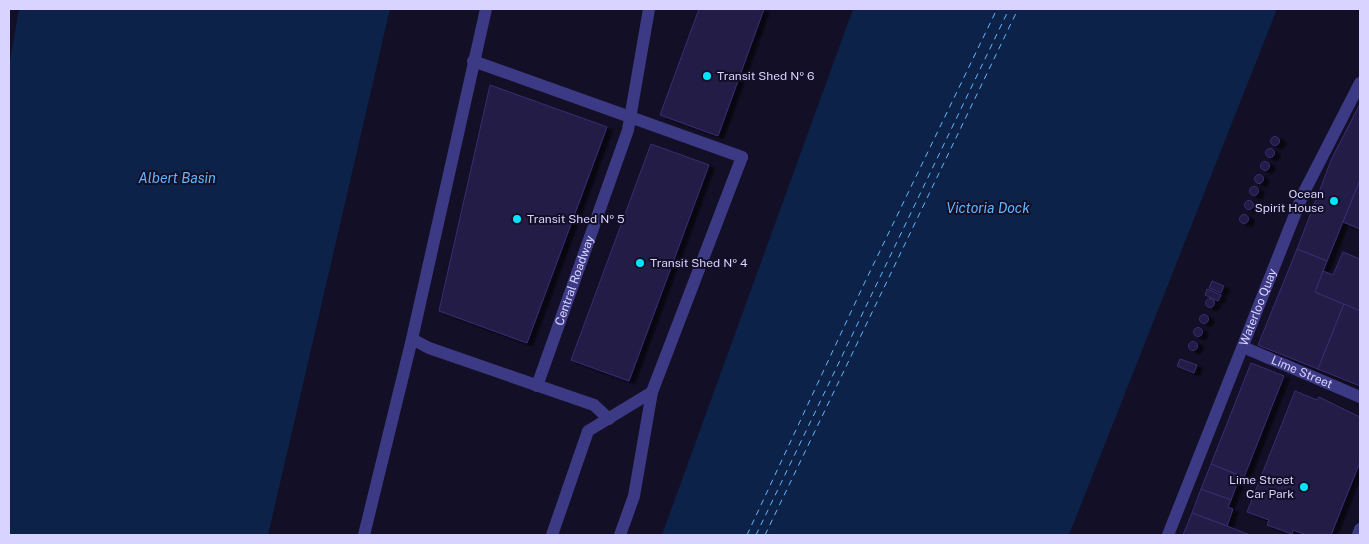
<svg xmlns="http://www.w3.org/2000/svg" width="1369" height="544" font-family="'Public Sans',sans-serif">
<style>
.water{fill:#0c2248}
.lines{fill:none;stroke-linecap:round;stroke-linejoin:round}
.ferry{stroke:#62b6ff;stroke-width:1;stroke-dasharray:6 5;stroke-linecap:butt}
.building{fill:#241b47;stroke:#3b2d73;filter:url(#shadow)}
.service{stroke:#3d3a85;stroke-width:12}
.minor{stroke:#3d3a85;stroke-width:12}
.tertiary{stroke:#3d3a85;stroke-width:12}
.poi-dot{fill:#00e5ff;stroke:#130f26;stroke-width:2}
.labels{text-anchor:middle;stroke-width:4;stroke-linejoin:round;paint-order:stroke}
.poi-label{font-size:12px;fill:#d9d4ff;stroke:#130f26;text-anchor:start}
.street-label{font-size:12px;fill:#d9d4ff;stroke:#130f26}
.water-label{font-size:14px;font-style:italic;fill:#62b6ff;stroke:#130f26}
</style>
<defs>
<filter id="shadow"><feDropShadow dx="5.5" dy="3" stdDeviation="1" flood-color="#0009"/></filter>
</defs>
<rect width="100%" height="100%" fill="#130f26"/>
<g class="water">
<polygon points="19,9 390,9 268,535 9,535 9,66"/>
<polygon points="853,9 1277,9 1069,535 662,535"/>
</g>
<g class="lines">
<g class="ferry">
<polyline points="747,535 864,284 997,9"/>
<polyline points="756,535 1009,9"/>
<polyline points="765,535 1018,9"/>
</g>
</g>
<g class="building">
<polygon points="699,9 764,9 718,136 660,115"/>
<polygon points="490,85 607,127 527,343 439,311"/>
<polygon points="1360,104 1360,180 1327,261 1297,249 1332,158"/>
<circle cx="1275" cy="141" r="4.5"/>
<polygon points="651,144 709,165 629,381 571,360"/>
<circle cx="1270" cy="153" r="4.5"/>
<circle cx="1265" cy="166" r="4.5"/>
<circle cx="1259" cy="179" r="4.5"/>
<polygon points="1360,180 1360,229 1343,222"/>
<circle cx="1254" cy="191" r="4.5"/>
<circle cx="1249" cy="205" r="4.5"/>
<circle cx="1244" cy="219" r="4.5"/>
<polygon points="1297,249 1327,261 1315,292 1344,304 1318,369 1258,345"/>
<polygon points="1343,252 1360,259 1360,311 1315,292 1323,271 1333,275"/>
<polygon points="1212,281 1224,286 1221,293 1209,288"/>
<polygon points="1207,289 1221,295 1218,301 1205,295"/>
<circle cx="1210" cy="303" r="4.5"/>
<polygon points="1344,304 1360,311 1360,386 1318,369"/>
<circle cx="1204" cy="319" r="4.5"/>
<circle cx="1198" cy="332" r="4.5"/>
<circle cx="1193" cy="346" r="4.5"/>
<polygon points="1180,359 1197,365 1194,373 1177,366"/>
<polygon points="1251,363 1284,376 1244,477 1211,464"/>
<polygon points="1295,391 1317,400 1319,397 1360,417 1360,462 1331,535 1307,535 1293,530 1292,534 1267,525 1269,520 1247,512"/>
<polygon points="1211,464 1240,476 1231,500 1201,489"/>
<polygon points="1201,489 1231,500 1228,507 1233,509 1227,526 1192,513"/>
<polygon points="1192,513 1227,526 1250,535 1183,535"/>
</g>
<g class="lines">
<g class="service">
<polyline points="364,535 412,339 486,9"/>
<polyline points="552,535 588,431 652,392 742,157"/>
<polyline points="620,535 634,496 652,392"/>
</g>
<g class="minor">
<polyline points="473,61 742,157"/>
<polyline points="412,339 429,348 594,405 609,419"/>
<path id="s1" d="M1243,347L1360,397"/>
<path id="s2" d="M537,386L628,130L649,9"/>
<polyline points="1358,535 1360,529"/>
</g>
<path class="tertiary" id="s3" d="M1168,535L1303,194L1360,83"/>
</g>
<g class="poi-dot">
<circle cx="707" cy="76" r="5"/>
<circle cx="1334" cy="201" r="5"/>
<circle cx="517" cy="219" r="5"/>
<circle cx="640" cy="263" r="5"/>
<circle cx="1304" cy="487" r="5"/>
</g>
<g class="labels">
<g class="poi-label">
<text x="717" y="80">Transit Shed № 6</text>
<text x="1324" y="198" text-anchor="end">Ocean<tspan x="1324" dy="14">Spirit House</tspan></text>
<text x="527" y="223">Transit Shed № 5</text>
<text x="650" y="267">Transit Shed № 4</text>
<text x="1294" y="484" text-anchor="end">Lime Street<tspan x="1294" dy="14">Car Park</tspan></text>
</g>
<g class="street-label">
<text dy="4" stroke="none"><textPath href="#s2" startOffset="112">Central Roadway</textPath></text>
<text dy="4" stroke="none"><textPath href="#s3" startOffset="245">Waterloo Quay</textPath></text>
<text dy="4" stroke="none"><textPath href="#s1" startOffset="64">Lime Street</textPath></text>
</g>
<g class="water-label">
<text x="177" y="183">Albert Basin</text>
<text x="988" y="213">Victoria Dock</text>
</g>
</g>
<rect width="1369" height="544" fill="none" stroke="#d9d4ff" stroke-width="20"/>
</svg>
